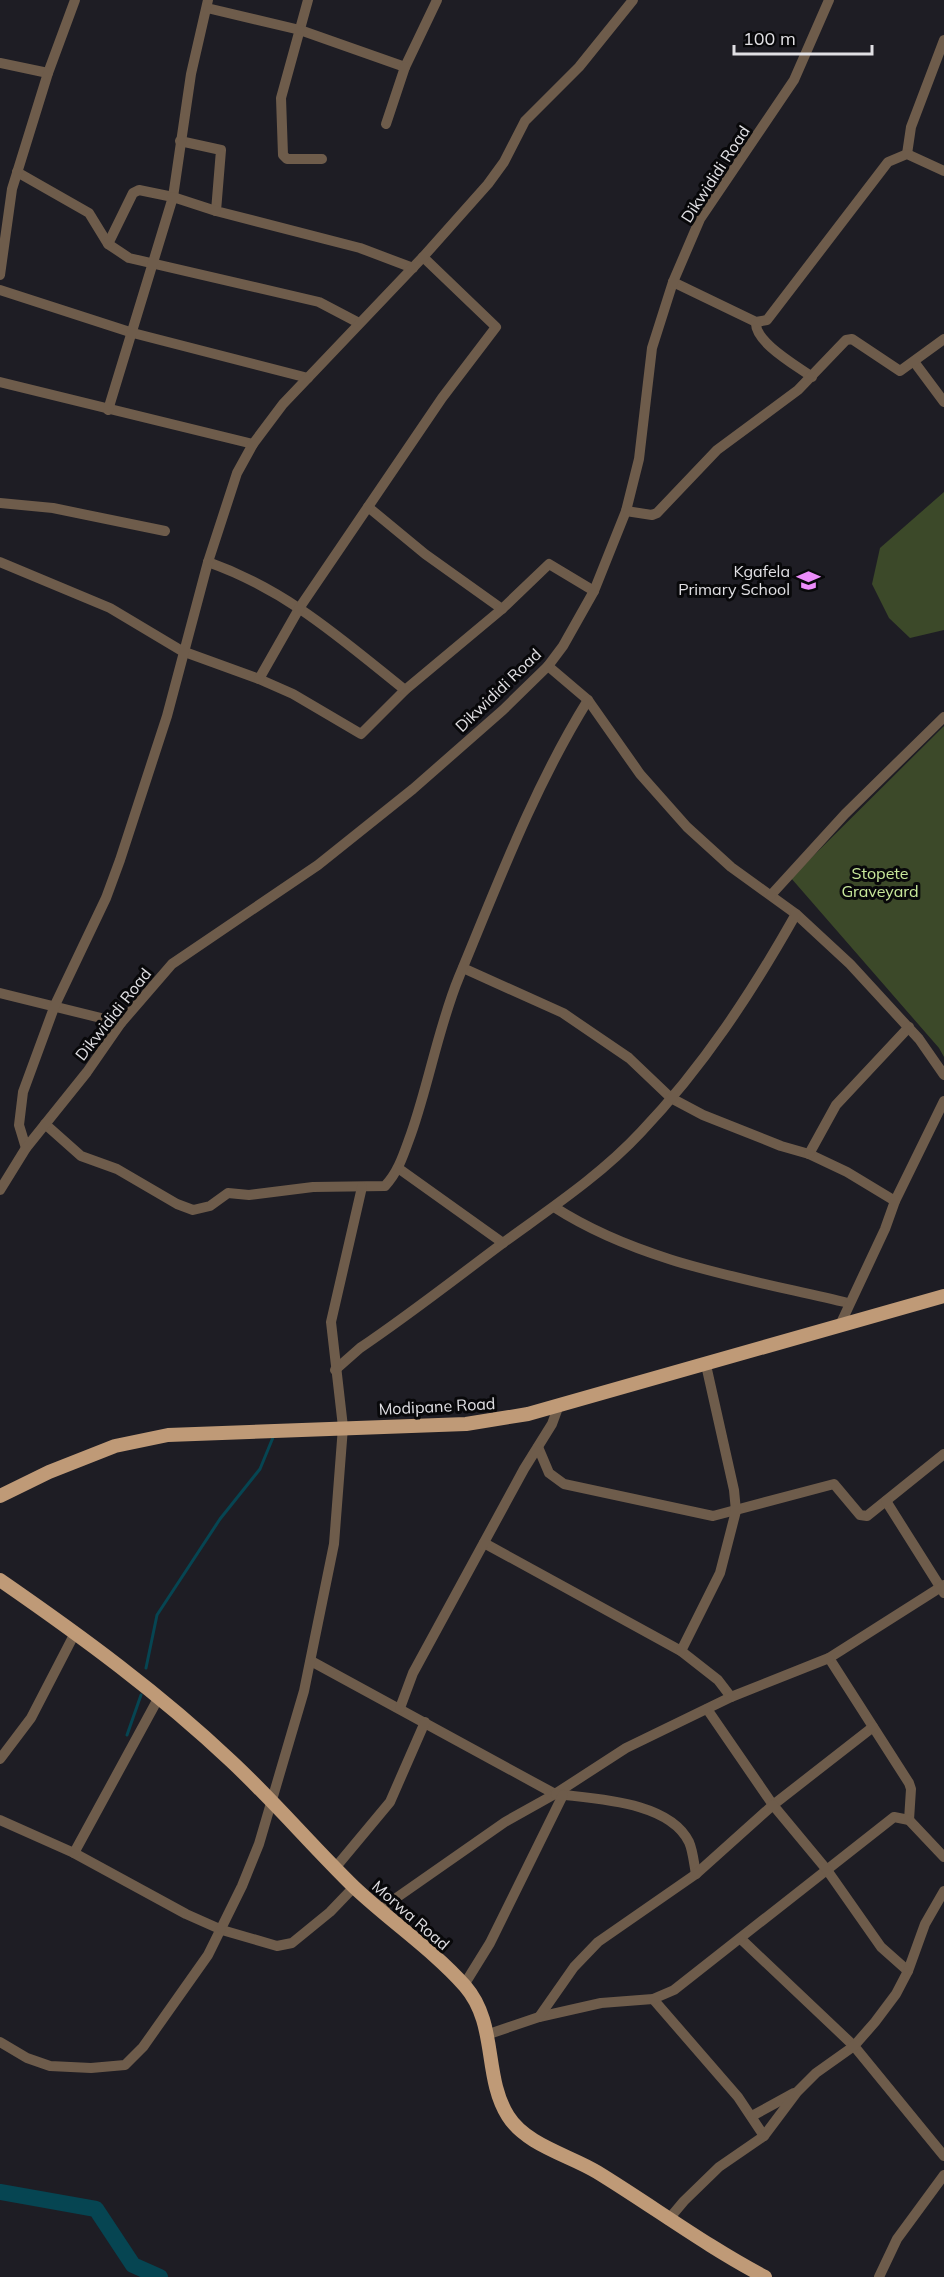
<svg xmlns="http://www.w3.org/2000/svg" width="944" height="2277" font-family="Mulish,sans-serif">
<style>
.green{fill:#3c4929}
.lines{fill:none;stroke-linecap:round;stroke-linejoin:round}
.stream{stroke:#064552;stroke-width:3}
.river{stroke:#064552;stroke-width:16}
.minor{stroke:#6e5c4b;stroke-width:10}
.major{stroke:#bf9a77;stroke-width:14}
.labels{text-anchor:middle;stroke-width:6;stroke-linejoin:round;paint-order:stroke}
.street-label{font-size:16px;fill:#e1e0e4;stroke:#08080a}
.poi-label{font-size:16px;fill:#e1e0e4;stroke:#08080a;text-anchor:end}
.park-label{font-size:16px;fill:#c9e99b;stroke:#08080a}
</style>
<rect width="100%" height="100%" fill="#1e1d24"/>
<g class="green">
<polygon points="944,492 944,630 910,638 889,618 872,584 880,548"/>
<polygon points="944,726 944,1057 939,1048 791,878"/>
</g>
<g class="lines">
<g class="stream">
<polyline points="146,1668 157,1615 220,1519 260,1469 274,1435"/>
<polyline points="127,1735 141,1695"/>
</g>
<polyline class="river" points="0,2192 96,2209 133,2265 160,2277"/>
<g class="minor">
<polyline points="308,0 281,98 283,155 287,159 322,159"/>
<polyline points="207,8 300,30 405,67 437,0"/>
<polyline points="0,63 48,73"/>
<polyline points="386,124 405,67"/>
<polyline points="180,141 221,150 216,211 360,248 413,268"/>
<polyline points="907,154 911,127 944,40"/>
<polyline points="17,172 89,213 108,244 129,258 319,302 359,323"/>
<polyline points="108,244 133,193 139,190 173,197 191,74 208,0"/>
<polyline points="0,275 12,189 48,73 75,0"/>
<polyline points="673,282 756,322 767,320 888,162 907,154 944,171"/>
<polyline points="0,290 133,333 308,378"/>
<path d="M756,322C754,342 797,366 812,377"/>
<polyline points="915,363 944,402"/>
<polyline points="0,382 253,444"/>
<polyline points="108,410 173,197 216,211"/>
<polyline points="0,503 53,508 165,531"/>
<polyline points="368,507 425,554 502,609"/>
<polyline points="626,511 652,515 657,513 717,450 798,390 846,340 852,339 900,371 944,339"/>
<polyline points="0,562 110,608 182,651 259,679 293,694 361,734 405,690 502,609 549,564 594,591"/>
<path d="M208,562C287,590 340,638 405,690"/>
<polyline points="548,666 588,700 640,774 687,827 731,867 796,914 850,964 919,1039 944,1075"/>
<polyline points="259,679 300,607 442,398 496,327 423,257"/>
<polyline points="771,895 845,814 944,717"/>
<polyline points="463,968 563,1013 629,1058 671,1098 703,1115 781,1146 809,1154 847,1172 895,1201"/>
<polyline points="0,993 121,1023"/>
<path d="M45,1124L81,1156L117,1169L177,1204L193,1210L210,1206L228,1193L249,1195L313,1187L385,1186C399,1171 404,1153 411,1134C429,1083 439,1025 459,977C498,883 534,787 588,700"/>
<polyline points="26,1148 19,1125 23,1092 55,1005 106,898 120,860 167,716 208,562 237,473 253,444 283,404 423,257 488,184 504,162 525,121 579,67 633,0"/>
<polyline points="809,1154 836,1105 909,1027"/>
<polyline points="398,1168 503,1243"/>
<polyline points="0,1190 26,1148 87,1072 121,1023 172,964 318,865 413,789 503,710 548,666 563,646 594,591 626,511 639,459 652,348 673,282 700,219 794,80 829,0"/>
<path d="M554,1207C641,1263 748,1279 848,1303"/>
<polyline points="840,1325 885,1229 895,1201 944,1101"/>
<path d="M335,1370L360,1348C409,1315 456,1278 503,1243C551,1208 601,1175 641,1132C703,1067 752,992 796,914"/>
<polyline points="538,1447 549,1473 564,1484 713,1516 834,1484 860,1515 867,1516 944,1454"/>
<polyline points="886,1501 944,1593"/>
<polyline points="484,1543 681,1651 718,1680 731,1697"/>
<polyline points="681,1651 720,1573 736,1511 734,1490 706,1365"/>
<polyline points="829,1658 909,1783 911,1789 909,1820"/>
<polyline points="311,1661 555,1794 505,1822 379,1910"/>
<polyline points="400,1708 413,1673 524,1469 552,1424 559,1405"/>
<polyline points="707,1709 773,1805 873,1727"/>
<polyline points="0,1759 31,1718 75,1633"/>
<polyline points="555,1794 626,1748 731,1697 829,1658 944,1585"/>
<path d="M556,1794C595,1799 669,1801 689,1842C693,1851 694,1864 696,1874"/>
<polyline points="0,1820 74,1853 186,1914 222,1930 277,1946 292,1943 330,1912 354,1887"/>
<polyline points="74,1853 159,1697"/>
<polyline points="335,1868 390,1802 425,1722"/>
<polyline points="741,1939 854,2046 944,2156"/>
<polyline points="464,1985 490,1943 563,1795"/>
<polyline points="653,1999 738,2097 764,2136"/>
<polyline points="539,2017 601,2003 653,1999 674,1990 894,1817 909,1820 944,1857"/>
<polyline points="489,2034 539,2017 574,1967 598,1942 696,1874 773,1805 827,1870 881,1947 908,1971"/>
<polyline points="0,2042 27,2058 50,2066 91,2068 125,2065 143,2047 208,1955 242,1886 259,1844 304,1691 334,1544 343,1427 331,1322 362,1187"/>
<polyline points="752,2116 794,2093"/>
<polyline points="668,2220 684,2201 719,2167 764,2136 797,2092 816,2073 854,2046 875,2022 896,1994 908,1971 925,1924 944,1891"/>
<polyline points="879,2277 897,2239 944,2175"/>
</g>
<g class="major">
<polyline points="0,1496 49,1472 115,1446 168,1435 466,1424 528,1414 944,1296"/>
<path d="M0,1580C81,1636 159,1693 231,1761C274,1801 312,1846 354,1887C390,1921 432,1949 465,1986C498,2024 483,2076 508,2116C526,2145 569,2155 597,2172C654,2207 706,2246 765,2277"/>
</g>
</g>
<defs>
<symbol id="school-bare" viewBox="-9 -9 18 18"><path d="M0-5L7-2L0 1L-7-2ZM-4 1L0 2.5L4 1V4Q0 6-4 4Z" fill="#ec8cfa" stroke="#08080a" stroke-width="2.5" paint-order="stroke"/></symbol>
</defs>
<g fill-rule="evenodd">
<use href="#school-bare" x="792" y="564" width="33" height="33"/>
</g>
<g class="labels">
<g class="street-label">
<text transform="translate(715 174) rotate(-57)" y="6">Dikwididi Road</text>
<text transform="translate(498 690) rotate(-44)" y="6">Dikwididi Road</text>
<text transform="translate(113 1014) rotate(-52)" y="6">Dikwididi Road</text>
<text transform="translate(437 1406) rotate(-3)" y="6">Modipane Road</text>
<text transform="translate(411 1915) rotate(41)" y="6">Morwa Road</text>
</g>
<g class="poi-label">
<text x="790" y="577">Kgafela<tspan x="790" dy="18">Primary School</tspan></text>
</g>
<g class="park-label">
<text x="880" y="879">Stopete<tspan x="880" dy="18">Graveyard</tspan></text>
</g>
</g>
<path d="M734 45v9h138v-9" fill="none" stroke="#e1e0e4" stroke-width="3"/>
<text x="743" y="45" font-size="18" fill="#e1e0e4" stroke="#08080a" stroke-width="4.5" paint-order="stroke">100 m</text>
</svg>
